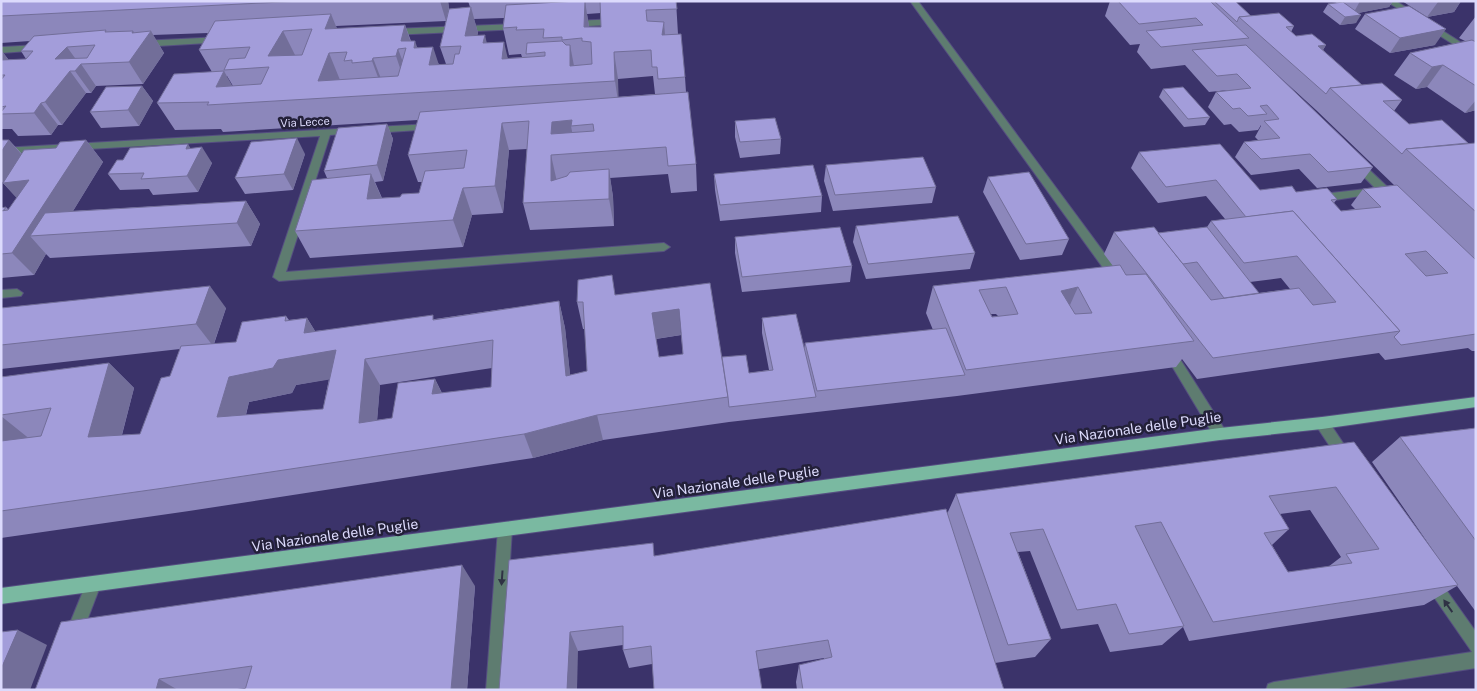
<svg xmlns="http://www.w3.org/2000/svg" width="1477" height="691" font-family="'Public Sans',sans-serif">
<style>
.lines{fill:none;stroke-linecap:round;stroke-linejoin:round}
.minor-casing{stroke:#554e81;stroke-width:2}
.major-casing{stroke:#554e81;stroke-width:2}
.minor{fill:#5e7c70;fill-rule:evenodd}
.major{fill:#7ab9a1;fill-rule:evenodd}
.wall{fill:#8c87bb;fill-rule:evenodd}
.shaded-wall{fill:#726e99}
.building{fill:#a39dda;stroke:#726e99;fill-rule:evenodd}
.oneway{fill:#2f3244}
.labels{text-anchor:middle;stroke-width:5;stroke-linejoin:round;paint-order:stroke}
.far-street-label{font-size:11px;fill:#dcdafc;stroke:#232039}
.street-label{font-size:14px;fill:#dcdafc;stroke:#232039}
</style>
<rect width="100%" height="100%" fill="#3b336a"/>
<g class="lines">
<defs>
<g id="minor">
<polygon points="910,1 918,1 1122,277 1124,280 1122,283 1114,283"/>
<polygon points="1386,1 1396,1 1476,52 1476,59"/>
<polygon points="618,19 621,20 621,24 573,27 569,24 573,21"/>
<polygon points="518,24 521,25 521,29 391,35 387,32 391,29"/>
<polygon points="221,37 224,38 224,42 141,47 137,44 141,41"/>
<polygon points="39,45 42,46 42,50 1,53 1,47"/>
<polygon points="431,124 436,127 434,129 374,133 369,130 374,127"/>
<polygon points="354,128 357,129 357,133 330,135 286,272 664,243 670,247 664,251 279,281 273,277 320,136 1,154 1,148"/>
<polygon points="1356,160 1360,161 1396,195 1397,198 1396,201 1388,201 1380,193 1322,202 1318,201 1317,198 1318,195 1322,194 1375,188 1352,165 1352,161"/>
<polygon points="17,289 23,293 21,296 1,298 1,290"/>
<polygon points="1169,346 1173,348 1225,430 1227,434 1225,438 1220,440 1215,438 1163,351 1165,348"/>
<polygon points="1322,417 1327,419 1351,455 1353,459 1351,463 1346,465 1341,463 1317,427 1315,423 1317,419"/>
<polygon points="505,522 510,524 512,529 502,690 486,690 498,529 500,524"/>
<polygon points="1432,575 1437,577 1476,632 1476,668 1332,690 1266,690 1268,684 1274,682 1472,652 1427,587 1424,582 1427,577"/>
<polygon points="93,577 98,579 101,584 80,639 74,641 68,639 66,633 88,579"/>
</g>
<polygon id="major" points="1476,397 1476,407 1322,429 1220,440 1,604 1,588 1220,428 1322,417"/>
</defs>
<use href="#minor" class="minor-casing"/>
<use href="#major" class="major-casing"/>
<use href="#minor" class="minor"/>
<use href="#major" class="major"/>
</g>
<g class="wall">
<path d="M1,1H448L449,9L470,7L468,1H676L678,34L685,77L686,92L696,164L697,191L671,193L668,174L610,178L613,197L614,226L530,230L523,203L527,149L509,150L503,213L472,215L463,247L310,258L295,231L327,178L324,171L387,124L393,139L383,181L375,182L382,198L400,197L419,193L422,182H418L408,155L418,120L223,132L221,129L175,130L157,103L212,72L199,50L208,33L153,35L164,53L143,84L96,86L91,93H86L62,125H58L51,135L18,136L12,129H1V50L8,59L7,60L26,59L21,51L30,41L1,43ZM601,13V27H589L587,14ZM504,18L503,28L509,55L521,54L522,57H527L508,58L487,43L477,35L478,33L474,19ZM446,21L440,47L446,64H439L418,48L411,41L405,25L337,29L336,26ZM226,76H227L233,86H232ZM653,76L655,94L618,97V79Z"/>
<path d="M1110,1H1235L1251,16L1294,26L1291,32L1296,36L1326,45L1323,50L1362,85L1402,100L1394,111L1409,124L1468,143H1476V351H1472L1468,348L1385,360L1379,353L1197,379L1182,359L1176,367L957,396L729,422L603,440L533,458L189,511L1,538V377L109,363L134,388L122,435L140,434L170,376L180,349L1,369V308H226L214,344L236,342L286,316L289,320L307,318L315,331L435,319L559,301L565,328L570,375L587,371L585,329H583L577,302L616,295L749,373L769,370L762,333V318L804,349L805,343L933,330L926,313L933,286L1113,266L1104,254L1114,232L1158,233L1207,227L1211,221L1225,219L1206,196L1158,203L1131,168L1139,152L1260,190L1296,192L1337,199L1334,203L1341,211L1355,209L1351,205L1363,189L1394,185L1316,110L1272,70L1373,167L1361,183L1317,188L1299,169L1251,175L1235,157L1244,142L1258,140L1255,137L1261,126V125L1258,130L1239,132L1231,124L1224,125L1208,107L1216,92L1229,90L1209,92L1185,65L1151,69L1137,52L1140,44L1130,45L1105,16ZM1281,278L1290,289L1259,293L1250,282ZM991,314H996L998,316L992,317ZM681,335L683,354L659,357L656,339ZM492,368L491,387L442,393L435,379L392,418L377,420L380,385ZM329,379L323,409L246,415L249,402L292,393L296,385Z"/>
<polygon points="1334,1 1393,1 1389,7 1358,13 1356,23 1340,25 1323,12 1328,4 1337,3"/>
<polygon points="1402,1 1461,1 1454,12 1427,17"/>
<polygon points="1365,14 1435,45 1390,53 1355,29"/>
<polygon points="1476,16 1476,110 1465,113 1427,87 1416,89 1394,75 1410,53 1465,41 1459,38"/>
<polygon points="142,86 153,101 139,126 101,128 90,112"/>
<polygon points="1163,89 1210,117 1205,125 1184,127 1159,97"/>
<polygon points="735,121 781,139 780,154 740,158 735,137"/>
<polygon points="9,140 22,154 56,148 86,140 103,162 73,211 246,201 260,224 251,246 50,258 46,254 34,275 1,278 1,208 6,207 9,210 17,198 3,183 4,181 1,182"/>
<polygon points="190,148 212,163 198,192 153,195 149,189 120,190 108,174 123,160"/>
<polygon points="305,154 293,190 245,194 235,178"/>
<polygon points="826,165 936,187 932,203 833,211 824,181"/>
<polygon points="714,174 822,196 821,212 720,221 715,190"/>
<polygon points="988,177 1069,239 1062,255 1020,260 983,192"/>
<polygon points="856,226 975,253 970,269 866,279 853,242"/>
<polygon points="735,237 852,266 850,282 742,292 735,253"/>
<path d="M1476,428V612L1457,586L1424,605L1189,641L1183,627L1162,645L1110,652L1098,624L1061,629L1030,551L1018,552L1051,639L1035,657L995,663L1004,690H797L796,682L799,665L824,659V658L759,669L652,664L629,668L623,650V645L578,651L499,690L655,556L947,514L956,494L1354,442L1441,562L1372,462L1400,437ZM1310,510L1341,557L1328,567L1288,572L1272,545L1289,529L1280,514Z"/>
<polygon points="475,586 467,690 245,690 245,688 230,690 35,690"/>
</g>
<g class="shaded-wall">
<polygon points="440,1 448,1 449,7 446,21"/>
<polygon points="585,1 589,27 584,27"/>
<polygon points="1360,1 1393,1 1389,7 1353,14"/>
<polygon points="1461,1 1454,12 1427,17 1438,2"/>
<polygon points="471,7 478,33 473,62 465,36"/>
<polygon points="331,14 342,41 325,29"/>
<polygon points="1361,15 1356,23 1340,25 1345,17"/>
<polygon points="664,22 666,48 662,35"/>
<polygon points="405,25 414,52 406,48 401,41"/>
<polygon points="1446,29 1435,45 1390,53 1400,38"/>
<polygon points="133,31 141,45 151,31 164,53 143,84 129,62 132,33"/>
<polygon points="283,31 296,57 268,56"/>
<polygon points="485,35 491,61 483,43"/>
<polygon points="415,41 424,67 414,48"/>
<polygon points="504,42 510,68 502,59"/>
<polygon points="570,45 575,71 570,66"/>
<polygon points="1326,45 1316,61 1318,46"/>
<polygon points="67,47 80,65 81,64 96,86 91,93 75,71 70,71 86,93 62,125 45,102 55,59"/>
<polygon points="433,47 442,74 429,65"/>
<polygon points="398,49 408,75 405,83 396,56"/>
<polygon points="1,50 8,59 1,67"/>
<polygon points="614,52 618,79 619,108 615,81"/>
<polygon points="329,53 340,80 318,81"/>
<polygon points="373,58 383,84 382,88 372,61"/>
<polygon points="1443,65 1427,87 1416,89 1432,67"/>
<polygon points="224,71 239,98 216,87"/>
<polygon points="142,86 153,101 139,126 128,110"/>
<polygon points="1476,100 1476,110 1465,113"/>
<polygon points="41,103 58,125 51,135 34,113"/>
<polygon points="572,120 571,126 575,147 551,134 552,122"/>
<polygon points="502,123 509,150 503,213 495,186"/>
<polygon points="387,124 393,139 383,181 377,165"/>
<polygon points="297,138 305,154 293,190 284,174"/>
<polygon points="9,140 28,162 16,180 1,182 1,152"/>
<polygon points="86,140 103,162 59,234 30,236 46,254 34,275 12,253 23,205 3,183"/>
<polygon points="188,144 196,157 202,147 212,163 198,192 187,176 186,149"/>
<polygon points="551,155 557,182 551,181"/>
<polygon points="609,169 613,197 614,226 609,199"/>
<polygon points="371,174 383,201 379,226 367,199"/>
<polygon points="463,188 472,215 463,247 453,220"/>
<polygon points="246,201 260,224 251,246 237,223"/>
<polygon points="210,286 226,308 213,346 196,324"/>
<polygon points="1078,287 1066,314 1061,291"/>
<polygon points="559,301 565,328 573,401 566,376"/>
<polygon points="679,309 681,335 655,339 652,313"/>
<polygon points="307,318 323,344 336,350 351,376 296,385 292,393 249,402 239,441 217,417 229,377 278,360 304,333"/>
<polygon points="365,359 380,385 375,447 359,423"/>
<polygon points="109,363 134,388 115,461 88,437"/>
<polygon points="435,379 447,404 432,394"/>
<polygon points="597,415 603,440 533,458 524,434"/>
<polygon points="1,416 31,440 1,454"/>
<polygon points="462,565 475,586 467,690 451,690"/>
<polygon points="18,630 47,645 30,690 1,690 1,669"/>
<polygon points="570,632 578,651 577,690 567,690"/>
<polygon points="159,679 178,690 156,690"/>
</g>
<g class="building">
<polygon points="1,1 302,1 1,16"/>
<path d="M578,1H585L584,27H601L600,1H676L677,9L646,10L647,21L664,22L662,35L681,34L685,77L658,79L657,67H652L651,50L614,52L615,81L207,105L209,102L157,103L174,74L224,71L216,87L261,84L269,67L224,70L229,59L245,58L250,47L199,50L215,21L331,14L325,29L405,25L401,41H415L414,48L433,47L429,65L453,64L455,54H459L461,46L440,47L449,9L471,7L465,36L485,35L483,43L504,42L502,59L545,56V52L526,54L527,43L562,41L566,45H570V66L592,64L591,42L582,41V38L562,40V37L543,38L544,29L516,30L517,27L503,28L506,5ZM312,29L302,55L268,56L283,31ZM406,48L398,76L318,81L329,53L347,52L344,61L352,60V63L372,61L373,58L396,56L398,49Z"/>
<polygon points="1118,1 1210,1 1249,38 1161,47 1146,31 1203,25 1196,18 1139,24"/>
<polygon points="1214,1 1235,1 1251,16 1239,17 1237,22"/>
<polygon points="1343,2 1361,15 1345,17 1328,4"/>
<polygon points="1409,6 1446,29 1400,38 1365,14"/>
<polygon points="1279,13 1294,26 1286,27 1296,36 1312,34 1326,45 1318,46 1362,85 1330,88 1326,94 1239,17"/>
<path d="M106,30L105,32L133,31L132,33L151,31L129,62L81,64L75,71H70L45,102L41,103L34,113L1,114V112L6,106L1,107V80L5,75H1V60L26,59L33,51H21L34,36ZM95,45L87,58L55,59L67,47Z"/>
<polygon points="1472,40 1476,42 1476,86 1443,65 1432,67 1410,53"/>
<polygon points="1246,45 1373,167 1328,172 1310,154 1261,159 1244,142 1280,138 1264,121 1279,119 1267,105 1260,106 1267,114 1248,116 1240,108 1233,109 1216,92 1251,88 1237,74 1217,76 1192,50"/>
<polygon points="1382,83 1402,100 1383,101 1409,124 1442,120 1468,143 1406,149 1402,154 1330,88"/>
<polygon points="142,86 128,110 90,112 106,87"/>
<polygon points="1183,87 1210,117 1188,119 1163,89"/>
<path d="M688,92L696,164L668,166L666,147L551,155V181L567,176L570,172L609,169V199L523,203L529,121L502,123L495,186L463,188L453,220L295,231L312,180L371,174L367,199L400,197L402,194L419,193L425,171L464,168L467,150L408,155L420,112ZM572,120L571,126L593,124L594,131L551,134L552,122Z"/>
<polygon points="775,118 781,139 740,142 735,121"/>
<polygon points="387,124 377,165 324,171 338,128"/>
<polygon points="297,138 284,174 235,178 251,142"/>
<polygon points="1,140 9,140 1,152"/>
<polygon points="86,140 12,253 1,254 1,211 8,210 29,180 3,183 24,150 56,148 60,142"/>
<polygon points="1476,143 1476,212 1406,149"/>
<polygon points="188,144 186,149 202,147 187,176 141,179 144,173 108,174 117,160 123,160 130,148"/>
<path d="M1220,144L1260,190L1292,186L1296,192L1327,188L1337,199L1331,200L1341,211L1381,207L1363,189L1397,185L1476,260V334L1401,345L1394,337L1400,331L1293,211L1246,217L1216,180L1166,187L1139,152ZM1426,251L1448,273L1426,276L1405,254Z"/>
<polygon points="923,157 936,187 835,195 826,165"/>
<polygon points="813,165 822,196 720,205 714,174"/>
<polygon points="1029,172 1069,239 1026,244 988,177"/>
<polygon points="246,201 237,223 30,236 45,213"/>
<polygon points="6,207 4,210 1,211 1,208"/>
<polygon points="1293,211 1400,331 1213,358 1114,232 1154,227 1211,300 1299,288 1313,305 1336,302 1297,256 1244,263 1211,221"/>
<polygon points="958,216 975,253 868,264 856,226"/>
<polygon points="840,227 852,266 742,277 735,237"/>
<polygon points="1207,227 1259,293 1224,298 1197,262 1183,264 1158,233"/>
<path d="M1120,265L1126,275L1146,274L1194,341L966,370L933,286ZM1006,287L1018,314L992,317L979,290ZM1078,287L1092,313L1075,314L1061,291Z"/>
<path d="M612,275L615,295L710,283L728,397L597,415L524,434L164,488L1,511V441L41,436L51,408L1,415V377L109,363L88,437L140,434L161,378L170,376L181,346L236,342L242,322L286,316L285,321L307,318L304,333L433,315V320L559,301L566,376L587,371L583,302H577L578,280ZM679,309L683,354L659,357L652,313ZM493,340L491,387L432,394L435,379L398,383L392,418L359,423L365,359ZM336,350L323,409L217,417L229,377L273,368L278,360Z"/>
<polygon points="210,286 196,324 1,345 1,308"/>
<polygon points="796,314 816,397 729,407 728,397 722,357 746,355 749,373 773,370 762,318"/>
<polygon points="946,328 965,375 817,391 805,343"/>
<polygon points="1476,428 1476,541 1400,437"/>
<path d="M1354,442L1458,585L1213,622L1161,522L1135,526L1184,626L1129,634L1116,604L1077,610L1043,529L1010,533L1051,639L1008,645L956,494ZM1336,487L1379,549L1346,554L1352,563L1288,572L1264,533L1289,529L1269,496Z"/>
<polygon points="946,509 1004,690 803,690 799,665 832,657 828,640 756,651 762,690 654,690 651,646 623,650 623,626 570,632 567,690 499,690 509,560 653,543 654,556"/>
<polygon points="462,565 451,690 245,690 252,666 159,679 156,690 35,690 61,622"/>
<polygon points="18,630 1,669 1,632"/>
</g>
<defs><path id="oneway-solid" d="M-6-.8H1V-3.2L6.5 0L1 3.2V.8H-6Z" transform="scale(1.25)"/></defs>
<g class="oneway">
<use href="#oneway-solid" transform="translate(502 578) rotate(94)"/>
<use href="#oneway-solid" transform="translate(1448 606) rotate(-125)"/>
</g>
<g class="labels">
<g class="far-street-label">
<text transform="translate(305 122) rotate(-3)" y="4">Via Lecce</text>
</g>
<g class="street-label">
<text transform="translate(1138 428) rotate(-8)" y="5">Via Nazionale delle Puglie</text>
<text transform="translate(736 482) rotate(-8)" y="5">Via Nazionale delle Puglie</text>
<text transform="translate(335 535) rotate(-8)" y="5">Via Nazionale delle Puglie</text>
</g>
</g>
<rect width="1477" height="691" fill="none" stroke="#dcdafc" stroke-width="5"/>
</svg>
